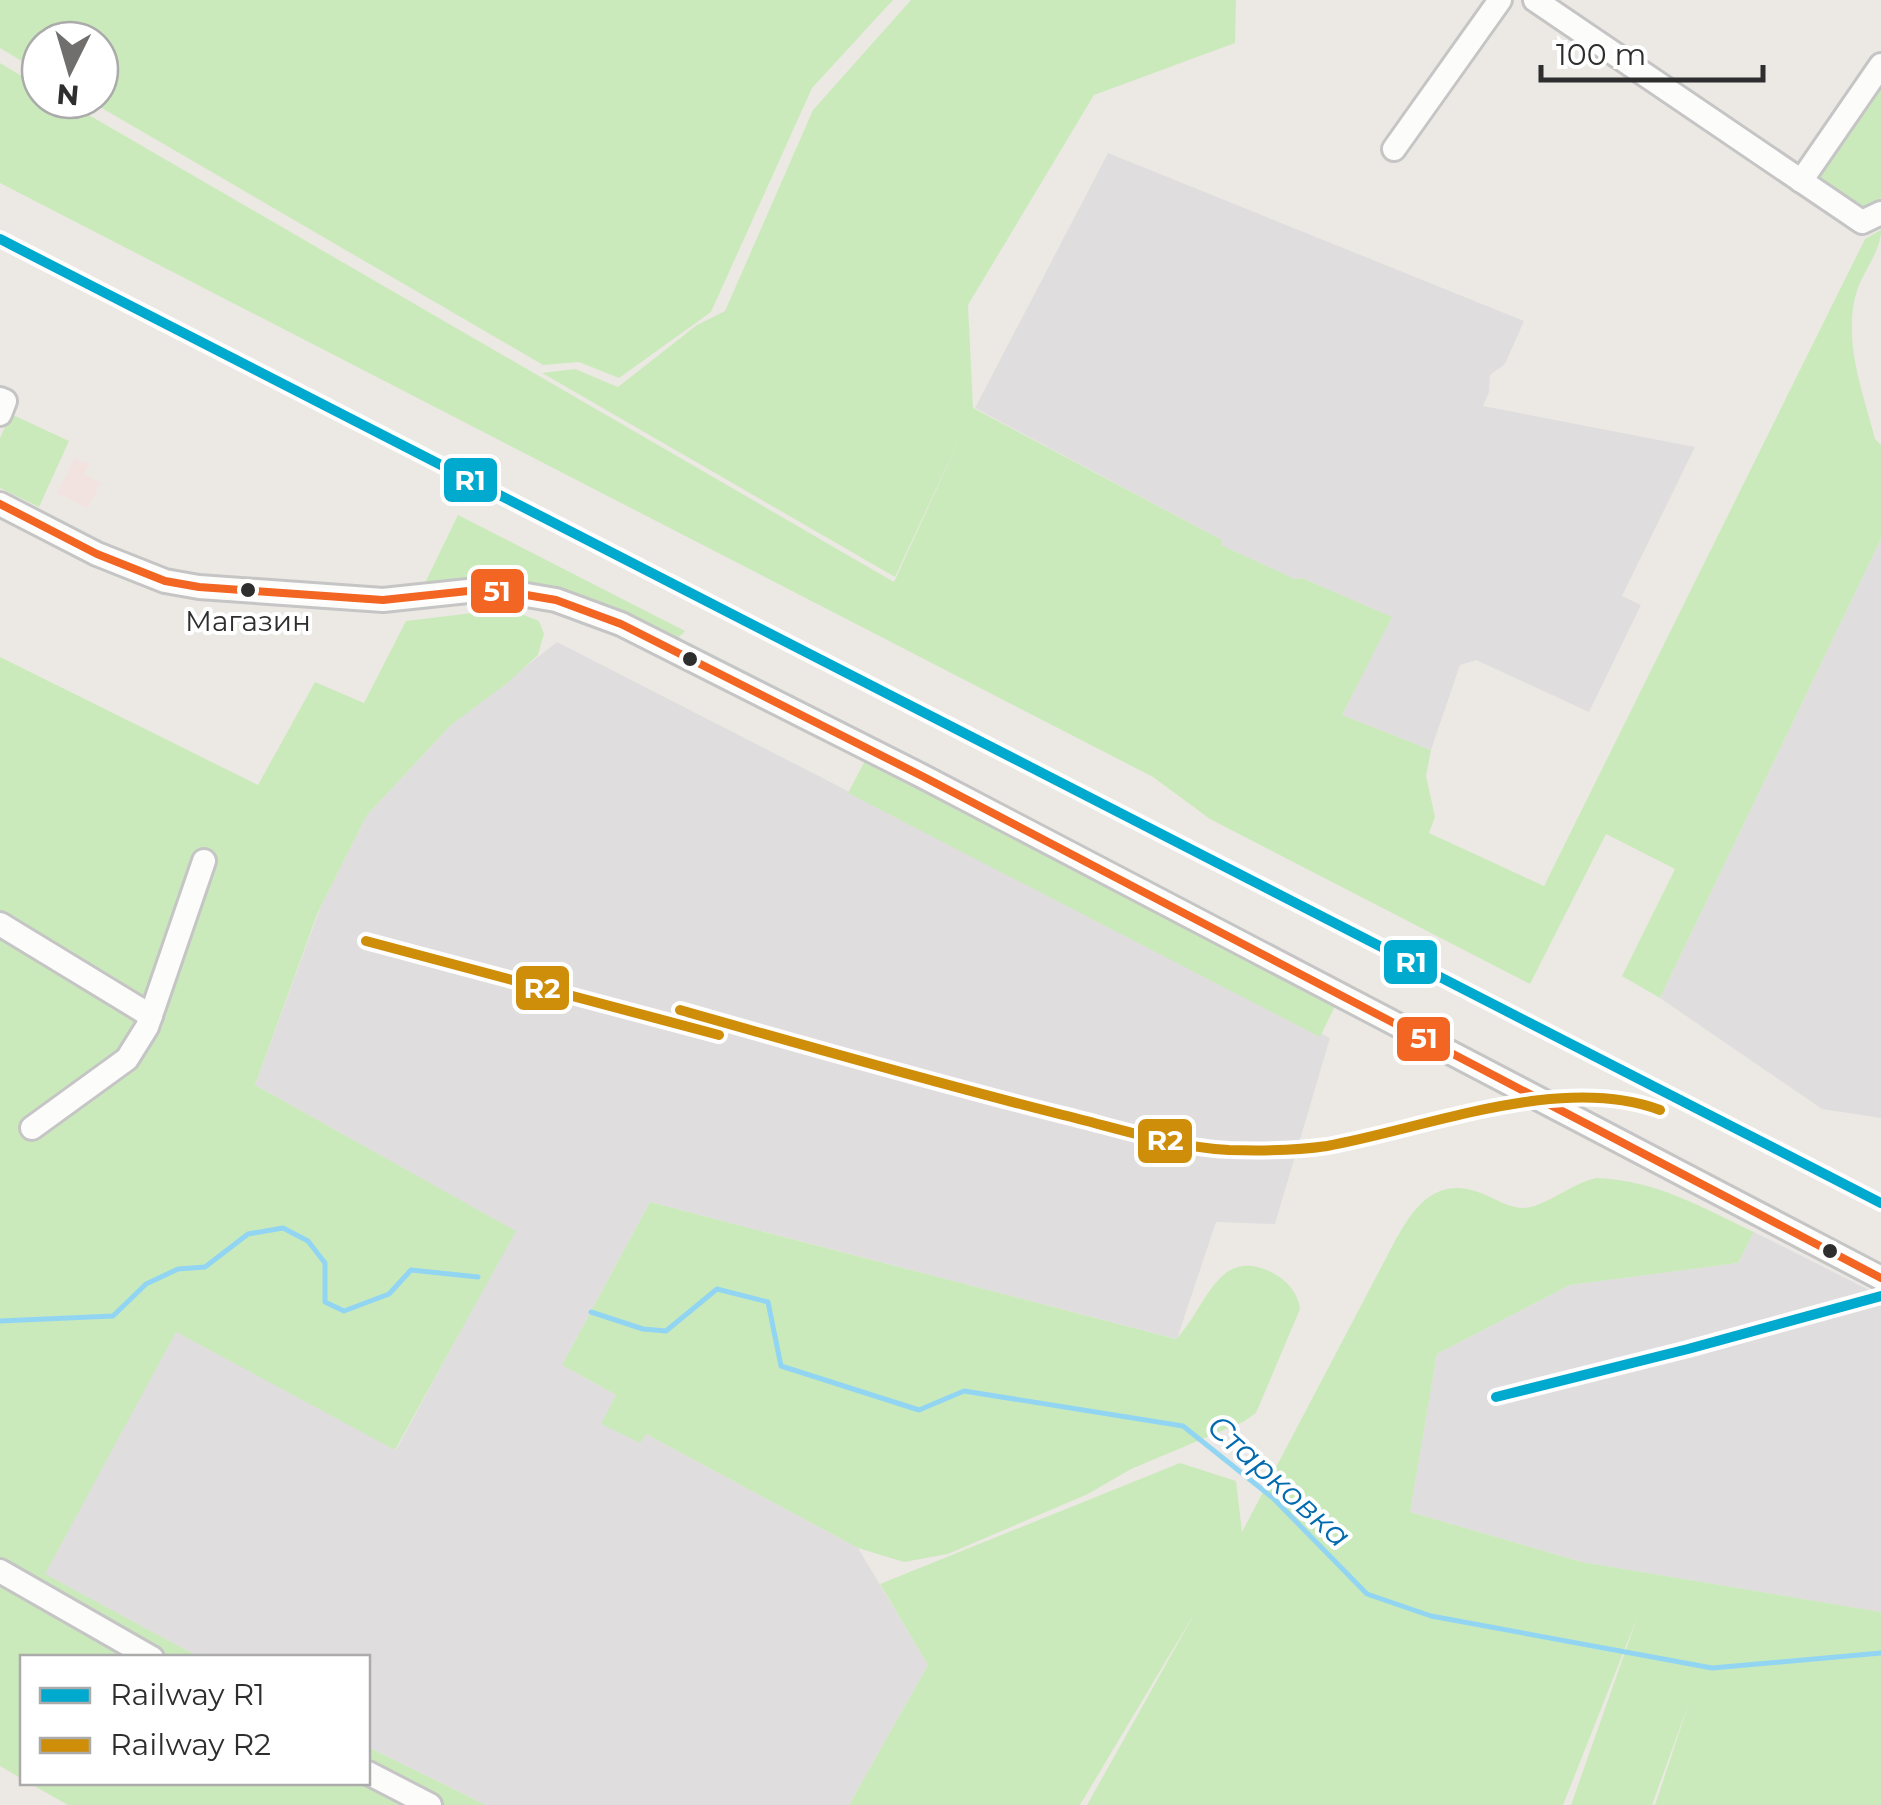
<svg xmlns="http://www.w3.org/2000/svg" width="1881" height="1805" font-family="Montserrat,sans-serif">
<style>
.industrial{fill:#e0dddf}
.medical{fill:#f2e2e0}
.green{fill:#cbeabb}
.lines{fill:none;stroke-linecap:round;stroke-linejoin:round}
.stream{stroke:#92d5f3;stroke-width:5}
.minor-casing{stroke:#c6c5c5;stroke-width:28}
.minor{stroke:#fcfcfb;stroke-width:22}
.bus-1-casing{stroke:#fff;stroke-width:15}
.bus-1{stroke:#f26522;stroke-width:8}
.rail-1-casing{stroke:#fff;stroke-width:18}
.rail-2-casing{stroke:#fff;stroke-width:18}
.rail-1{stroke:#00a9ce;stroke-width:10}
.rail-2{stroke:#cf8e09;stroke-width:10}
.bus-dot{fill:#2e2e2e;stroke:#fff;stroke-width:4}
.labels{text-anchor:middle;stroke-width:8;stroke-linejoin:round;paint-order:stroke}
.bus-label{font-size:28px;fill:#2e2e2e;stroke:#fff}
.water-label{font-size:32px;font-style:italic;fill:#026aae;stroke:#fff}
.line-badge{stroke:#fff;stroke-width:4}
.badge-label{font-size:28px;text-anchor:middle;font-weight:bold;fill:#fff}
</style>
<rect width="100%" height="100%" fill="#ece9e4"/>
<g class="industrial">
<polygon points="1108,153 1524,321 1505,364 1490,375 1489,392 1483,406 1695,447 1622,596 1641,605 1589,712 1476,660 1460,665 1431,750 1342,715 1391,617 1302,578 1295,579 1220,545 1222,540 975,408"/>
<polygon points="1881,539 1881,1118 1822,1109 1660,998"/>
<polygon points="557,642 1330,1038 1275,1224 1216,1222 1177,1339 650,1202 562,1365 616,1395 646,1434 858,1548 928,1665 849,1805 486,1805 368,1747 368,1658 199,1657 44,1574 176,1331 396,1450 515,1231 255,1085 321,906 367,815 451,725"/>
<polygon points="1754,1232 1881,1296 1881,1612 1582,1562 1410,1512 1437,1354 1570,1285 1738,1263"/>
</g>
<polygon class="medical" points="75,458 89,464 84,475 101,483 87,508 57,493"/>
<g class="green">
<polygon points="0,0 893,0 812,88 711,312 619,378 579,362 543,365 88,100 100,100 100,40 40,40 40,72 0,48"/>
<path d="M911,0H1236L1235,43L1094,95L968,305L973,408L1222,540L1221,545L1295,579L1302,578L1392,617L1342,715L1431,750L1426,776L1435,817L1429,833L1544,886L1865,239L1881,230C1881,253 1862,271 1856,294C1843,342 1863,392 1875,439L1881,445V539L1660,998L1622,976L1675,869L1606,834L1530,984L1210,819L1153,777L0,183V63L40,87V100H63L894,582L964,429L895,577L542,373L575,369L618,387L697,325L725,311L813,110Z"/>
<polygon points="1881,82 1881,198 1861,208 1825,190 1819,178 1825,164"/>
<polygon points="11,414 69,441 39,507 0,488 0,438"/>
<polygon points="458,515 685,631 678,638 556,586 459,580 422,589"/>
<polygon points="497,610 513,611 539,621 544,634 538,655 506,684 451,725 367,815 318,912 255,1085 516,1231 395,1450 176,1332 45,1574 199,1657 22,1658 22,1779 0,1766 0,657 258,785 315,682 364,703 406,621"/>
<polygon points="867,757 1335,1006 1320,1037 848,793"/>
<path d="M1596,1178C1659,1181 1698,1206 1754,1232L1738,1263L1570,1285L1437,1354L1410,1512L1582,1562L1881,1612V1805H1655L1690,1700L1652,1805H1571L1637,1618L1563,1805H1087L1197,1609L1080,1805H849L928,1665L880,1584L1180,1463L1236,1481L1242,1532L1396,1239C1418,1200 1441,1174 1488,1196C1499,1201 1511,1208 1524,1208C1545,1207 1572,1183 1596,1178Z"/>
<path d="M650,1202L1176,1339C1207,1308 1217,1244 1273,1273C1288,1281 1298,1293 1300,1309L1256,1413L1243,1422L1131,1469L1088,1494L948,1554L904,1562L858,1548L646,1434L640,1443L601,1424L616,1395L562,1365Z"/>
<polygon points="368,1747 486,1805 68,1805 29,1783 368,1782"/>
</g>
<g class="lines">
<g class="stream">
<polyline points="591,1312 643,1329 666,1331 717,1289 768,1302 781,1366 919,1410 964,1391 1183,1426 1273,1498 1367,1594 1431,1616 1712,1668 1881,1653"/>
<polyline points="0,1321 113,1316 146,1284 178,1269 205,1267 248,1234 283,1228 308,1241 325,1263 325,1302 344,1311 389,1294 411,1270 478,1277"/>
</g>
<defs>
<g id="minor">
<polyline points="1535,0 1862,222 1881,213"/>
<polyline points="1394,149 1500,0"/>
<polyline points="1801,181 1881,65"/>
<polyline points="0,399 5,401 0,414"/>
<polyline points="0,504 97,554 165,581 199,587 383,600 468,591 503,591 556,600 621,624 922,776 1881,1278"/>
<polyline points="0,924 151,1016"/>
<polyline points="32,1128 127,1059 147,1027 204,861"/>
<polyline points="0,1571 152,1658"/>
<polyline points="368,1773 430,1805"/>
</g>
</defs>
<use href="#minor" class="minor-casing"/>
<use href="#minor" class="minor"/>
<defs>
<polyline id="bus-1" points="0,504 97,554 165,581 199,587 383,600 468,591 503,591 556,600 621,624 922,776 1881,1278"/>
</defs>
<use href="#bus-1" class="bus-1-casing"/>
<use href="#bus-1" class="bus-1"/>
<defs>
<g id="rail-1">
<polyline points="0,239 1881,1203"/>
<polyline points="1496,1397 1688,1349 1881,1296"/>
</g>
<g id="rail-2">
<polyline points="366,941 719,1035"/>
<path d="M680,1010C806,1046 932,1082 1059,1114C1114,1127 1172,1147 1229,1150C1262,1151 1294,1151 1327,1146C1427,1128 1561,1073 1660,1110"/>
</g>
</defs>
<use href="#rail-1" class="rail-1-casing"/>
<use href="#rail-2" class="rail-2-casing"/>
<use href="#rail-1" class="rail-1"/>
<use href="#rail-2" class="rail-2"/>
</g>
<g class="bus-dot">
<circle cx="248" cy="590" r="9"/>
<circle cx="690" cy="659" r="9"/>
<circle cx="1830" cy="1251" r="9"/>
</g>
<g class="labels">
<g class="bus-label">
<text x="248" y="631">Магазин</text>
</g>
<g class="water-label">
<text transform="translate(1279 1481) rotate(42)" y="11">Старковка</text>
</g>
</g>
<g class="line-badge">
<rect x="442" y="456" width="57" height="48" rx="10" fill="#00a9ce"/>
<rect x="469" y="567" width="57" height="48" rx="10" fill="#f26522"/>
<rect x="1382" y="938" width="57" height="48" rx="10" fill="#00a9ce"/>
<rect x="514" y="964" width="57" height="48" rx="10" fill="#cf8e09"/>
<rect x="1395" y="1015" width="57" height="48" rx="10" fill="#f26522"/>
<rect x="1136" y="1117" width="58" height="48" rx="10" fill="#cf8e09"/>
</g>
<g class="badge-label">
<text x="470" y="490">R1</text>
<text x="497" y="601">51</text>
<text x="1411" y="972">R1</text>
<text x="542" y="998">R2</text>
<text x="1424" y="1048">51</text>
<text x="1165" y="1150">R2</text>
</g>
<rect x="20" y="1655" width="350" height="130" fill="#ffffff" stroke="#ababab" stroke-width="2.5"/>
<rect x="40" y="1688" width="50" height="15" fill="#00a9ce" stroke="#ababab" stroke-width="2.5"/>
<text x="110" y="1705" font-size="30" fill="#2e2e2e">Railway R1</text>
<rect x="40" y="1738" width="50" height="15" fill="#cf8e09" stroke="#ababab" stroke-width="2.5"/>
<text x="110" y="1755" font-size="30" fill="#2e2e2e">Railway R2</text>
<g transform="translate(70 70) rotate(185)"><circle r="48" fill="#ffffff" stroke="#ababab" stroke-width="2.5"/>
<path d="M0-8L18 38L0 25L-18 38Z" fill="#706f6e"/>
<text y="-15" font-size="28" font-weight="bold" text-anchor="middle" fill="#2e2e2e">N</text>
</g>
<path d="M1541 65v15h222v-15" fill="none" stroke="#2e2e2e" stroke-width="5"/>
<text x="1556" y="65" font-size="30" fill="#2e2e2e" stroke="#ffffff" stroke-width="8" paint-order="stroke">100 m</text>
</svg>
